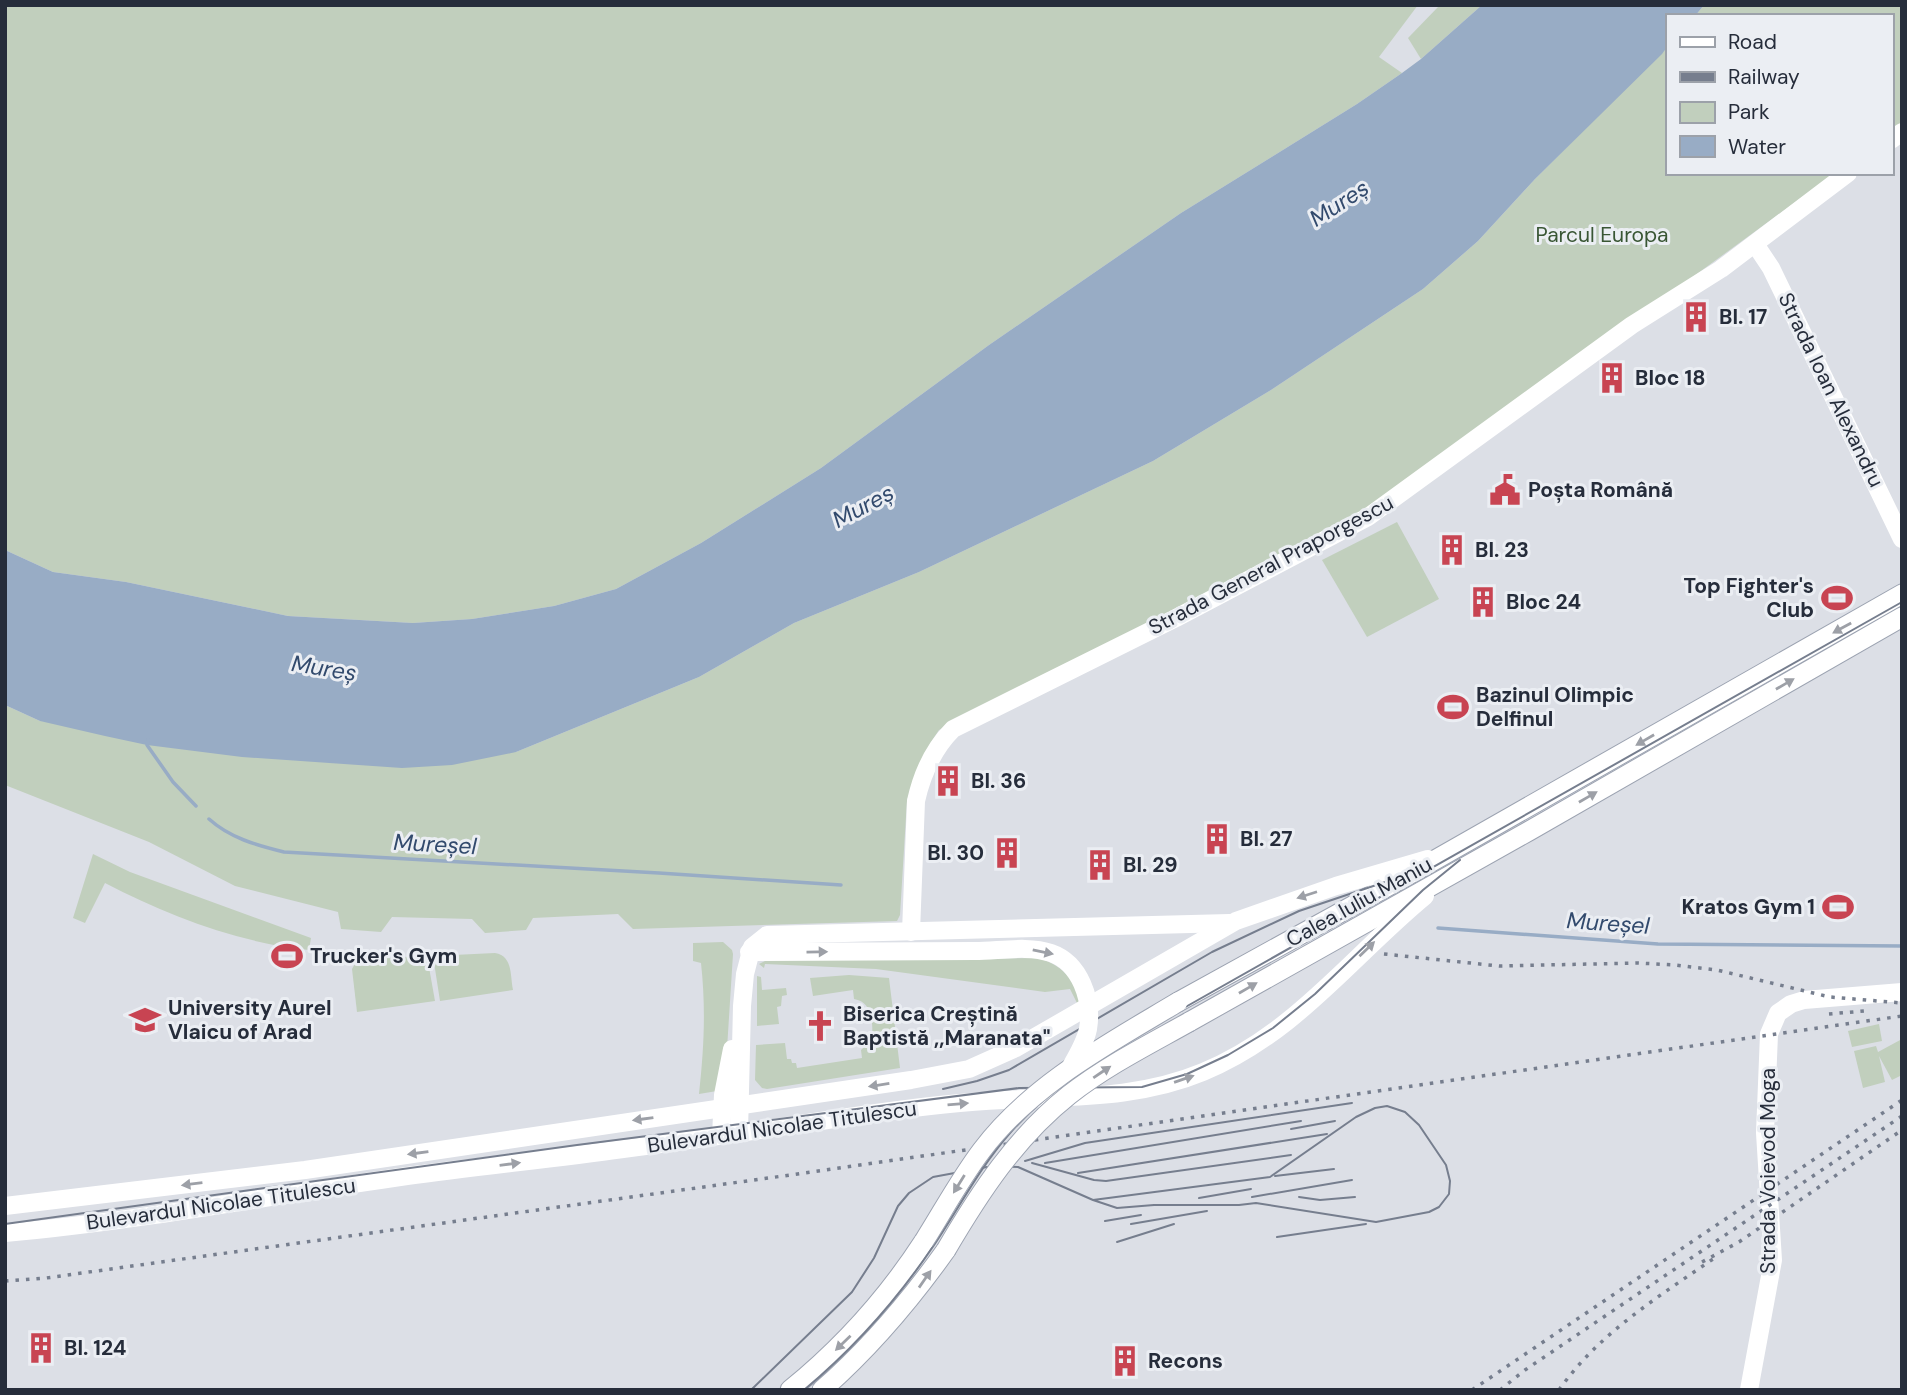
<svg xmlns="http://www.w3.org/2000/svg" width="1907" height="1395" font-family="'DM Sans',sans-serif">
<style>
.green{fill:#c1cfbd}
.water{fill:#98acc5}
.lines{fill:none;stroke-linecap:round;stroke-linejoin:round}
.stream{stroke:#98acc5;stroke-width:3.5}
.primary-casing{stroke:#9ca3b1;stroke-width:21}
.secondary{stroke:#fff;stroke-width:18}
.primary{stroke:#fff;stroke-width:19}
.tram{stroke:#767e8e;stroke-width:2}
.rail{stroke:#767e8e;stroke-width:3.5;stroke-dasharray:3.5 7;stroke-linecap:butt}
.primary-bridge-casing{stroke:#9ca3b1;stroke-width:21;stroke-linecap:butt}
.secondary-bridge{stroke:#fff;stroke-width:18}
.primary-bridge{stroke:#fff;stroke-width:19}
.oneway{fill:#9da0a7}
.labels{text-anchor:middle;stroke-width:6;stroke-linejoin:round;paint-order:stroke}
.park-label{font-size:21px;fill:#395634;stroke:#ebeef3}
.poi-label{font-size:21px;font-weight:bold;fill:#262d3b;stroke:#ebeef3;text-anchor:start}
.street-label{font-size:21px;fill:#262d3b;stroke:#ebeef3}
.water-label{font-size:23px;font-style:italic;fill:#324a6d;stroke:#ebeef3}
</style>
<rect width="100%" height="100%" fill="#dcdfe6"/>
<g class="green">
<polygon points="5,5 1418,5 1379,57 1402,73 1357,104 1181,213 989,345 821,468 701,543 616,589 554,606 472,619 413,623 288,616 126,582 53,572 5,550"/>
<polygon points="1440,5 1482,5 1421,59 1408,38"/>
<polygon points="1704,5 1902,5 1902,124 1891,131 1891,16 1695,16"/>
<polygon points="1667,47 1667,173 1835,173 1389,499 1358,519 939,730 933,739 907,800 900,915 897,921 633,929 618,914 533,918 526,930 485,933 472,919 392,917 381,932 341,929 338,912 235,886 149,842 5,785 5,705 40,721 516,752 699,677 794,623 919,572 1153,461 1271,390 1423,289 1478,241 1535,179"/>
<polygon points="1397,522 1439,599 1367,637 1322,560"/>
<path d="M93,854L130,872L311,938L309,950C238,943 167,915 105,883L85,923L73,918Z"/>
<path d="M723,942L732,950L733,954L727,1049L717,1091L699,1094C704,1048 706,1009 701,963L693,961V943Z"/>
<path d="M495,953C513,956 510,975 513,990L440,1001L433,956Z"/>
<polygon points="427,956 435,1001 357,1012 352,969 357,960"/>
<path d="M1038,958C1063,966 1071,976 1081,1000L1077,1003L1070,989L1045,992L876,969L765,964L764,968L759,964L767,960Z"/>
<path d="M849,975L889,978L900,1068L767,1089L762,1088L755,1080L756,1045L785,1043L787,1059H791L792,1063H796L797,1068L862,1058L861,1050L872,1040C873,1024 873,1002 854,999L853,990L813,996L810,978Z"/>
<polygon points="757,976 761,977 762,990 786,988 787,995 782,996 781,1006 777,1007 779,1024 757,1026"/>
<polygon points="1879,1024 1882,1041 1852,1047 1848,1031"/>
<polygon points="1902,1039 1902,1075 1892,1080 1879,1056 1885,1082 1863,1088 1854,1051 1876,1046 1878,1052"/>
</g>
<polygon class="water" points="1482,5 1704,5 1695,16 1667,16 1667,47 1662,54 1535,179 1478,241 1423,289 1271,390 1153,461 919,572 794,623 699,677 516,752 452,765 402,768 242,757 147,745 105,736 40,721 5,705 5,550 53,572 126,582 288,616 413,623 472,619 554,606 616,589 701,543 821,468 989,345 1181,213 1357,104 1402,73 1421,59"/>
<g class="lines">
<g class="stream">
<polyline points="148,740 147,745 173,782 196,806"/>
<path d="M209,819C230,838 256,845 284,852L659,873L841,885"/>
<polyline points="1438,928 1658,944 1902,946"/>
</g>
<defs>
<g id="primary">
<polyline points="1178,1002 1412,873 1902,594"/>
<polyline points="1189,1022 1529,831 1902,617"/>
<path d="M790,1390C843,1347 887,1298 924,1241"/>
<path d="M822,1390C870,1348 909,1302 946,1250"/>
</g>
</defs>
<use href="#primary" class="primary-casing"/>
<g class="secondary">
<polyline points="1891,140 1902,132"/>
<polyline points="1755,244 1771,268 1902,539"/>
<path d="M911,932L916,801C922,774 933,749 953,729L1176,618L1368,517L1632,325L1721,269L1848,173"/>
<polyline points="749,952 975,951"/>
<polyline points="739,1133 742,1006 745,974 752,947 767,935 1230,923"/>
<polyline points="721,1136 723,1095 732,1049"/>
<polyline points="5,1206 305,1170 911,1080 969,1069 1016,1048 1236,921 1336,886 1428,859"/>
<path d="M5,1233C140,1221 273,1195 407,1176C479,1166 551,1159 623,1149C708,1138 792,1125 876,1113C918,1107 961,1102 1003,1100C1072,1096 1138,1099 1203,1072C1295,1034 1351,957 1425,896"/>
<polyline points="1749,1390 1773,1260 1765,1133 1769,1034 1778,1013 1791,1004 1804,1000 1902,992"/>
</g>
<use href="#primary" class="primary"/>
<g class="tram">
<polyline points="943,1089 977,1081 1009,1070 1212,952 1299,911 1412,873 1421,873"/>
<polyline points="1291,1129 1335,1121"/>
<polyline points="1025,1161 1085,1143 1352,1103"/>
<polyline points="1032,1163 1094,1180 1106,1181 1291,1155"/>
<polyline points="1045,1163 1301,1121"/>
<polyline points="994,1166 1018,1167 1093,1200 1117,1208 1154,1205 1239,1205 1256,1203 1376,1222 1429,1212 1439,1207 1449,1194 1450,1181 1446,1165 1419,1125 1405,1112 1387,1106 1375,1108 1356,1117 1270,1177 1093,1200"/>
<polyline points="1078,1173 1327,1134"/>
<polyline points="1275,1176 1334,1169"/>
<polyline points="1252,1197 1352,1180"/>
<polyline points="1299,1197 1320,1200 1355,1197"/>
<polyline points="1199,1198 1251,1189"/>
<polyline points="1105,1221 1141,1215"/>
<polyline points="5,1224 577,1145 1019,1088 1142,1087 1187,1074 1228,1055 1273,1028 1315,994 1423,890 1460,860"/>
<polyline points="1131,1224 1207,1211"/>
<polyline points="1277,1237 1366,1224"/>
<polyline points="1117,1242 1174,1224"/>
<polyline points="751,1390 852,1292 874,1258 898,1206 909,1193 933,1177 987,1167"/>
<path d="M804,1390C853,1349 896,1301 932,1248C958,1210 979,1168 1010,1133C1058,1079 1120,1045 1182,1009L1902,602"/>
</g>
<g class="rail">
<polyline points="1384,954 1499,966 1638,963 1675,965 1717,970 1830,997 1902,1003"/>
<polyline points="1829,1014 1864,1011"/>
<polyline points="1702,1262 1739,1242 1902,1130"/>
<polyline points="5,1281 46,1278 154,1263 783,1176 1902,1016"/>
<polyline points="1472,1390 1902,1100"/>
<polyline points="1500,1390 1525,1370 1902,1116"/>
<path d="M1559,1390C1598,1334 1658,1297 1713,1259"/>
</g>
<defs>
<g id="primary-bridge">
<path d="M924,1241C943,1211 960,1179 982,1150C1032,1084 1108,1044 1178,1002"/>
<path d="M946,1250C980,1192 1016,1137 1069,1095C1106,1066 1148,1045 1189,1022"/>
</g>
</defs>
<use href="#primary-bridge" class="primary-bridge-casing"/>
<path class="secondary-bridge" d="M975,951C999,951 1028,945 1051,953C1080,963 1093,1000 1088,1029C1085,1043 1077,1056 1070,1068"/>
<use href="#primary-bridge" class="primary-bridge"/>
</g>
<defs><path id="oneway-solid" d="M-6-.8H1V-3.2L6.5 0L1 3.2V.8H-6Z" transform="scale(1.75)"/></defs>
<g class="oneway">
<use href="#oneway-solid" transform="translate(1842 628) rotate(151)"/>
<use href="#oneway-solid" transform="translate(1785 684) rotate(-30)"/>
<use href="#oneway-solid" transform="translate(1645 740) rotate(150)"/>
<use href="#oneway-solid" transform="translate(1588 797) rotate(-30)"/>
<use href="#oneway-solid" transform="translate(1307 895) rotate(162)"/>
<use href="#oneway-solid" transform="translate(1367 949) rotate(-44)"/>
<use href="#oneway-solid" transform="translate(817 952) rotate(-1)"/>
<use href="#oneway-solid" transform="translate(1043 952) rotate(12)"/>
<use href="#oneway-solid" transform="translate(1248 988) rotate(-30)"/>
<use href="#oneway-solid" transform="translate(1102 1072) rotate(-34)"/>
<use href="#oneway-solid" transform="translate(1184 1079) rotate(-19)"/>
<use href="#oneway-solid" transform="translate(879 1085) rotate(171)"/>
<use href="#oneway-solid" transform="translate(958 1104) rotate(-5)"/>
<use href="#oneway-solid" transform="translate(643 1119) rotate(172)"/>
<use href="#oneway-solid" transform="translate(418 1153) rotate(172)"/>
<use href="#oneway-solid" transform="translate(510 1164) rotate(-7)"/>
<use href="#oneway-solid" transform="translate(192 1184) rotate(173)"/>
<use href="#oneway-solid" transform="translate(959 1184) rotate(122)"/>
<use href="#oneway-solid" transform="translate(925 1279) rotate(-55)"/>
<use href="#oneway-solid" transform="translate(843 1343) rotate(136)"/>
</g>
<defs>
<symbol id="building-bare" viewBox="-9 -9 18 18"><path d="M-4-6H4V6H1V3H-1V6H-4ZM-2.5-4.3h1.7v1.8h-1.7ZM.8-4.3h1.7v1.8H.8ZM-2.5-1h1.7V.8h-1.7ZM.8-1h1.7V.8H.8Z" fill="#c84452" stroke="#ebeef3" stroke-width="2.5" paint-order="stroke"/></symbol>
<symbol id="civic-bare" viewBox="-9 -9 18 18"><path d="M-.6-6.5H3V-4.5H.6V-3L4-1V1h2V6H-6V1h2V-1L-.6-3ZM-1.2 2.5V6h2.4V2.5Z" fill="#c84452" stroke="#ebeef3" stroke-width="2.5" paint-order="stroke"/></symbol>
<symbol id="stadium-bare" viewBox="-9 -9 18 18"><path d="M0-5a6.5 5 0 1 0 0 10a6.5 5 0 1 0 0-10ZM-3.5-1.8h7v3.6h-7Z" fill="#c84452" stroke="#ebeef3" stroke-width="2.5" paint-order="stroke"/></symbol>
<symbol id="university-bare" viewBox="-9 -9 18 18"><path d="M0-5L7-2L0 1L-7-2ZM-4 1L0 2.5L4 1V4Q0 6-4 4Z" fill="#c84452" stroke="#ebeef3" stroke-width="2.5" paint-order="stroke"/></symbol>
<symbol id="church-bare" viewBox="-9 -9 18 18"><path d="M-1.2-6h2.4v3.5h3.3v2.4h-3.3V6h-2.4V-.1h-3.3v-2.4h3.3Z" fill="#c84452" stroke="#ebeef3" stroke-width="2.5" paint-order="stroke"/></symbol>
</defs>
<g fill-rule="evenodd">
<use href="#building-bare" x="1674" y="295" width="44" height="44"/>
<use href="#building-bare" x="1590" y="356" width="44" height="44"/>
<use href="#civic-bare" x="1483" y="468" width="44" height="44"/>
<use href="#building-bare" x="1430" y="528" width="44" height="44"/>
<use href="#stadium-bare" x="1815" y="576" width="44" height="44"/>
<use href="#building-bare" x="1461" y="580" width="44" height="44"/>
<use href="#stadium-bare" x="1431" y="685" width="44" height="44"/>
<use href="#building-bare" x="926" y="759" width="44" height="44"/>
<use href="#building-bare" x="1195" y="817" width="44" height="44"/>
<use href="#building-bare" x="985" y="831" width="44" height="44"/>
<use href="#building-bare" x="1078" y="843" width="44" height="44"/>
<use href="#stadium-bare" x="1816" y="885" width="44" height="44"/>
<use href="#stadium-bare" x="265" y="934" width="44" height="44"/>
<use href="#university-bare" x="123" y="998" width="44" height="44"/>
<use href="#church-bare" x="798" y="1004" width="44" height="44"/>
<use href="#building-bare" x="19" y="1326" width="44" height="44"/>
<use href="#building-bare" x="1103" y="1339" width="44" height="44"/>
</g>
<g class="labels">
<g class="park-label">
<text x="1602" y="242">Parcul Europa</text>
</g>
<g class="poi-label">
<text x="1719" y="324">Bl. 17</text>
<text x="1635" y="385">Bloc 18</text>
<text x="1528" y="497">Poșta Română</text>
<text x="1475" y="557">Bl. 23</text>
<text x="1814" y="593" text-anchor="end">Top Fighter's<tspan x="1814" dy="24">Club</tspan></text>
<text x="1506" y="609">Bloc 24</text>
<text x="1476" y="702">Bazinul Olimpic<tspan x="1476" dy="24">Delfinul</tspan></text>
<text x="971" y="788">Bl. 36</text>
<text x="1240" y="846">Bl. 27</text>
<text x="984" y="860" text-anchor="end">Bl. 30</text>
<text x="1123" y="872">Bl. 29</text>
<text x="1815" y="914" text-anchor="end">Kratos Gym 1</text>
<text x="310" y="963">Trucker's Gym</text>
<text x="168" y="1015">University Aurel<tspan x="168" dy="24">Vlaicu of Arad</tspan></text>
<text x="843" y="1021">Biserica Creștină<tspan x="843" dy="24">Baptistă ,,Maranata"</tspan></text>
<text x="64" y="1355">Bl. 124</text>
<text x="1148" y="1368">Recons</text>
</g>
<g class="street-label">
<text transform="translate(1831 390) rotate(64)" y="7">Strada Ioan Alexandru</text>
<text transform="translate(1271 565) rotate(-28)" y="7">Strada General Praporgescu</text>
<text transform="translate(1359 902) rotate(-29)" y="7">Calea Iuliu Maniu</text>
<text transform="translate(782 1127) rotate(-8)" y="7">Bulevardul Nicolae Titulescu</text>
<text transform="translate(1768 1171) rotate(-90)" y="7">Strada Voievod Moga</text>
<text transform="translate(221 1204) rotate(-8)" y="7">Bulevardul Nicolae Titulescu</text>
</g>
<g class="water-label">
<text transform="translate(1339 203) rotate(-33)" y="8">Mureș</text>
<text transform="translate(863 506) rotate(-28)" y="8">Mureș</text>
<text transform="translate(324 668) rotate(9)" y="8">Mureș</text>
<text transform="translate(435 844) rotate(3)" y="8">Mureșel</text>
<text transform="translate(1608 923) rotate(4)" y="8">Mureșel</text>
</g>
</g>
<rect width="1907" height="1395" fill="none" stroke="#262d3b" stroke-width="14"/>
<rect x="1666" y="14" width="228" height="161" fill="#ebeef3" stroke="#9ca1a9" stroke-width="2"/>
<rect x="1680" y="37" width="35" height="10" fill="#ffffff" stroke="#9ca1a9" stroke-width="2"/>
<text x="1728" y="49" font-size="21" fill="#262d3b">Road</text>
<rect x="1680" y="72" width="35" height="10" fill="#767e8e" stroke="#9ca1a9" stroke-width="2"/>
<text x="1728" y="84" font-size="21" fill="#262d3b">Railway</text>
<rect x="1680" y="102" width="35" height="21" fill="#c1cfbd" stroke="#9ca1a9" stroke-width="2"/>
<text x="1728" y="119" font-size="21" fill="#262d3b">Park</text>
<rect x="1680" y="136" width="35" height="21" fill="#98acc5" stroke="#9ca1a9" stroke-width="2"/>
<text x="1728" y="154" font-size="21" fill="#262d3b">Water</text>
</svg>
